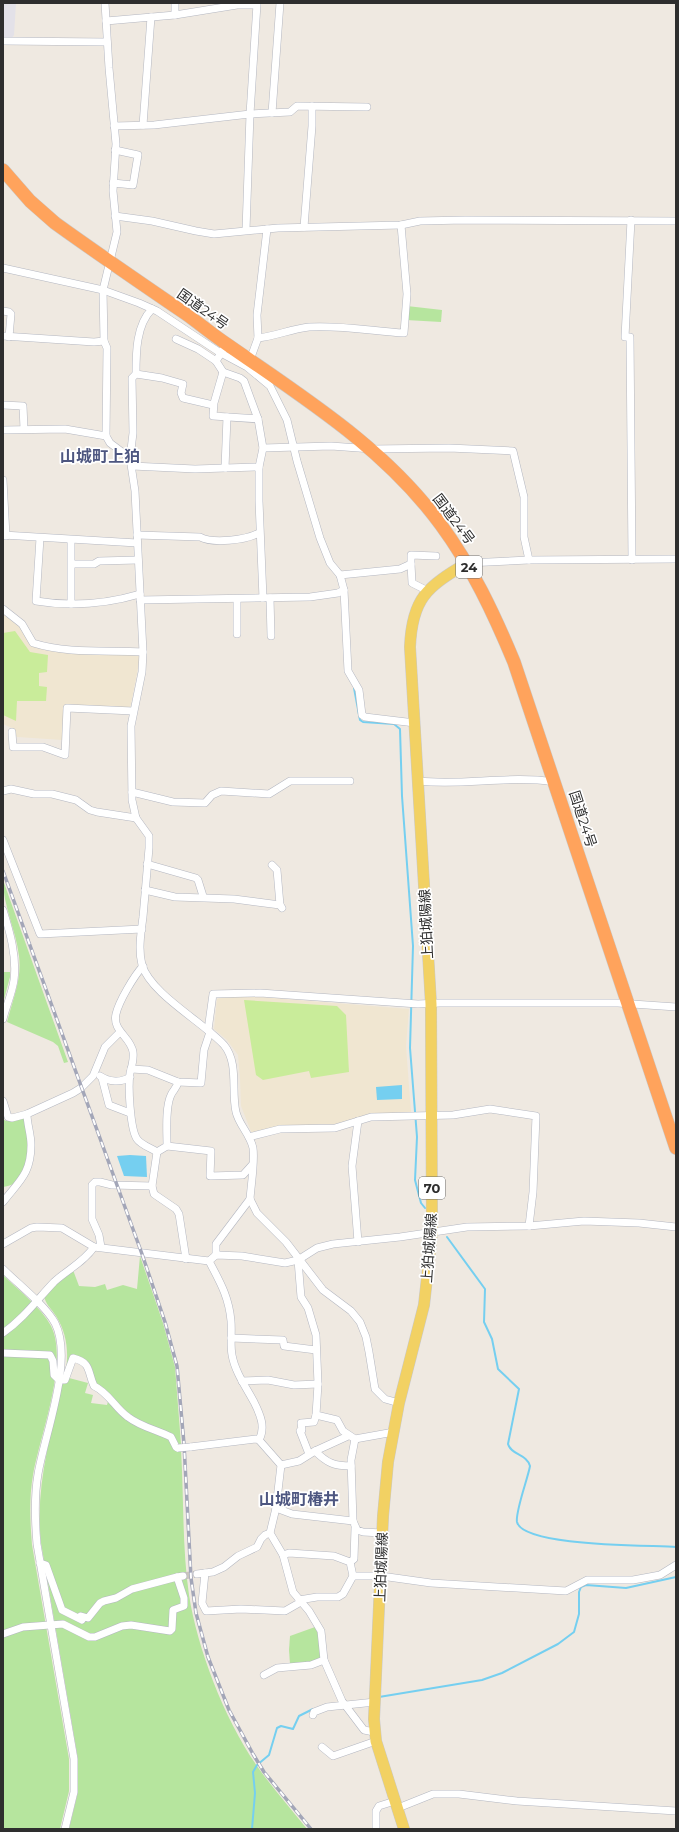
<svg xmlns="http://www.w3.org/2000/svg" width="679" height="1832" font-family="Montserrat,'Noto Sans JP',sans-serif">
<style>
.industrial{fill:#e3e1e8}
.education{fill:#f0e6d1}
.green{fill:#b6e59e}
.pitch{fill:#c9ec9a}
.water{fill:#75cff0}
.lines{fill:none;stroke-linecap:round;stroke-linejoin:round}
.stream{stroke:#75cff0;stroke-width:2}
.street-tunnel{stroke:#c8c4bd;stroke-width:7;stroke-dasharray:7 3.5;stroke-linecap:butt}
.street-casing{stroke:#b4b7c1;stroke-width:8}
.primary-casing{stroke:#c9c9c9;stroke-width:12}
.highway-casing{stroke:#c9c9c9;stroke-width:14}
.street{stroke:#fff;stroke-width:7}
.primary{stroke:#f2d163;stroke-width:11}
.highway{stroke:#ffa35c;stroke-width:13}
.rail-casing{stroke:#a3a6b8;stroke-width:3.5}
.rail{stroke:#fff;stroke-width:2;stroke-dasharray:6;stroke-linecap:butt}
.street-bridge-casing{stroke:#b4b7c1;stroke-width:8;stroke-linecap:butt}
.street-bridge{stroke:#fff;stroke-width:7}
.labels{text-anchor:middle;stroke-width:3.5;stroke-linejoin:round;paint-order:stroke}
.shield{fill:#fff;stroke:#6d6d6d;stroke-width:1}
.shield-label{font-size:13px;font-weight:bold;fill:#2e2e2e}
.street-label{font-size:14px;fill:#2e2e2e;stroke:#fff}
.quarter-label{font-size:16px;font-weight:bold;fill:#4d5680;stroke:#fff}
</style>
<rect width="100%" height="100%" fill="#efe9e1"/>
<polygon class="industrial" points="3,3 16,3 14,35 12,38 3,38"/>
<g class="education">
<polygon points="3,612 14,619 36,646 139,654 139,663 130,709 65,706 63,740 17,737 12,728 3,724"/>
<polygon points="222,997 260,997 409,1009 406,1046 411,1112 370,1114 333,1125 252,1134 241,1106 240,1079 238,1055 227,1040 214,1029 217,999"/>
</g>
<g class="green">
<polygon points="407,306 442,310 441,322 406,320"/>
<path d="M3,880L68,1062L64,1063L58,1046L53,1042L7,1022C13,999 22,979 19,956C16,930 3,906 3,880Z"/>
<polygon points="3,972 10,972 10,977 3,1003"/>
<path d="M24,1117C24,1126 28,1133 29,1141C30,1160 25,1185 3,1187V1119L6,1121Z"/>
<path d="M140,1256L163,1323L175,1367L181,1444L179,1446L172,1436L133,1419L95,1384L90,1368L72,1356L65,1376C69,1355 68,1335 56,1316C51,1308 45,1304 44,1295L73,1270L79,1286L95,1287L105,1284L107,1290L123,1285L137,1289Z"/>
<path d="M3,1275C18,1290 42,1308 51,1326C69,1362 40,1435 33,1475C29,1498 30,1521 32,1545L69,1759V1791L60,1829H3Z"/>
<path d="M69,1378L88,1383L85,1393L93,1395L91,1403L107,1405L109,1398L119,1412L167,1437L181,1450C184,1498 182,1547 189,1595C198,1652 227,1726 262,1773C276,1792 292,1810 307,1829H69L78,1792V1759L41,1543C35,1488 50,1438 62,1385Z"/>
<polygon points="315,1627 321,1639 321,1660 311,1664 290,1664 289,1650 290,1636"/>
</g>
<g class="pitch">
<polygon points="15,631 30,652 48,655 47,672 39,673 39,686 47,687 46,701 17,701 16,721 3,715 3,633"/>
<polygon points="244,1000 337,1006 346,1015 349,1072 311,1078 309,1071 263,1080 256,1075"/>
</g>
<g class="water">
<polygon points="402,1085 402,1099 377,1100 376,1087"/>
<polygon points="130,1155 146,1156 147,1177 124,1176 117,1156"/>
</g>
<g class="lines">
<g class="stream">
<polyline points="354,688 360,720 363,722 394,724 400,729 402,796 413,946 410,1048 417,1137 415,1180 421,1203 425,1208"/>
<path d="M447,1237L485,1289L484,1322L492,1339L498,1369L519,1389L508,1444C511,1455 527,1454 530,1466C528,1478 515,1512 517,1522C523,1547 651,1545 676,1547"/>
<polyline points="379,1697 482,1680 502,1673 558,1644 574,1632 579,1614 579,1592 581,1587 586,1585 626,1588 676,1577"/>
<polyline points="252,1829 255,1793 253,1772 257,1765 269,1755 277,1728 281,1726 293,1729 299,1716 313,1709"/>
</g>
<polyline class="street-tunnel" points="183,1576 197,1574"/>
<defs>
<g id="street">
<path d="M105,3L109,68L116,144L113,191L117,232L103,290L104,341L107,348L106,436L110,443L130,458L135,491L143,652L142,672L131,726L132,800L136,818L149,836V848C147,871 145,894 143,917C141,932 138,950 142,965C151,994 203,1022 224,1045C239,1063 231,1091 236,1112C239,1125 250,1134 253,1148C255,1161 251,1185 250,1199L257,1213L286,1242L323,1290L351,1311L360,1322L366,1337L369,1352L375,1389L385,1399L399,1403"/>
<polyline points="175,15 175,3"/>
<polyline points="106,21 175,15 237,5 254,5 254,3"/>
<polyline points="3,41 107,42"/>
<polyline points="272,113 280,3"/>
<polyline points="143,125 151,17"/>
<polyline points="114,126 154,125 250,114 290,112 297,106 367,107"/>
<polyline points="113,183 133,185 138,155 115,150"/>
<polyline points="115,216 152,221 196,231 214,234 278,228 401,225 420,221 465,220 676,221"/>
<polyline points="631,220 625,337 630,337 632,560"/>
<polyline points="304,227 312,126 312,106"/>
<polyline points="246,230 250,114 257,4"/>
<polyline points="3,268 103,290 139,303 157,311 219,352 247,367 270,386 287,420 297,461 320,538 330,563 340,575 344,590 348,671 359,690 362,715 365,717 415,723"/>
<polyline points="3,311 9,312 11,314 9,337"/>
<polyline points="3,336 94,342 104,341"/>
<path d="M258,338C276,336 291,329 309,327C340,325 373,331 404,333L407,294L401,225"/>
<polyline points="176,339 198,349 216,361"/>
<polyline points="223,350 216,361 223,372 240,378 244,381 258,419 263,448 259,467 259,501 263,598"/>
<polyline points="250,360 258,338 257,315 267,229"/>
<polyline points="223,372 214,403 213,416 258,419"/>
<polyline points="136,374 162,378 183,384 181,393 183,398 213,405"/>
<polyline points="3,405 23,406 24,429"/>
<polyline points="3,430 65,429 106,436"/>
<polyline points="263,448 331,446 372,449 449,448 513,451 524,497 524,537 529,560"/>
<path d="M130,458L133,433L132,378L136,374C136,353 136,325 152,309"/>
<polyline points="132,466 195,469 259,467"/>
<polyline points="225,468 227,417"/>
<polyline points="3,480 6,536"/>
<polyline points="3,535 137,543"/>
<path d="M137,535L200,537C213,544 246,540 259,533"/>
<path d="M40,538L36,601C71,607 106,604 140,594"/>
<polyline points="71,540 71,604"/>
<polyline points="467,563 529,560 676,559"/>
<polyline points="72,564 94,564 99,561 138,560"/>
<polyline points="411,564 411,555 436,556"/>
<polyline points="340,575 400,569 411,564 412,583 428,591"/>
<polyline points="270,598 271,636"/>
<polyline points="237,599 237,634"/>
<polyline points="140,600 310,597 338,593 344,590"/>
<path d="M3,609L22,624L33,643C68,654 106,650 143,652"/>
<polyline points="12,732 13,747 43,747 65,755 67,708 133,711"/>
<path d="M419,781C462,786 510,775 554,782"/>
<polyline points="3,791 11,789 34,794 52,794 76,800 90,810 97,812 136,818"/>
<polyline points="132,792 173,802 205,803 212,795 221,791 269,794 290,781 350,781"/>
<polyline points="3,840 40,934 142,929"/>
<polyline points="147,864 196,878 198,880 203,896"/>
<polyline points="272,865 277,870 280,905 282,908"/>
<polyline points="145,890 175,897 234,899 280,905"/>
<path d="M3,910C10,932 17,957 14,980C12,994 6,1006 3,1019"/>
<path d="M143,966C134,976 119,1001 116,1014C112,1031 131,1037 133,1052C134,1059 132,1066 130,1073C128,1086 130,1129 137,1139C141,1145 151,1148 157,1152"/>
<polyline points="208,1030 213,994 260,993 418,1004 440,1003 618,1003 676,1007"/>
<polyline points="131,1069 148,1070 178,1082 201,1083 204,1050 210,1032"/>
<path d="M100,1076C109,1082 121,1083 130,1077"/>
<polyline points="102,1078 109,1105 130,1113"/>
<path d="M178,1082C177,1088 173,1090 171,1095C165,1107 167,1133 167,1146L157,1152L152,1186L154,1194L176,1209L179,1214L186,1259"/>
<polyline points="3,1101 8,1117 12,1118 27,1114"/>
<polyline points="358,1121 352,1166 358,1242"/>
<polyline points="249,1137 280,1129 335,1128 371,1117 453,1115 490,1109 536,1116 533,1192 529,1226"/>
<polyline points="167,1146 211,1151 210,1176 243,1175 252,1165"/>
<path d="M3,1202C19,1181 31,1174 31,1145C31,1134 27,1124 27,1114L73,1093L81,1088L93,1076L105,1047L120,1032"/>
<polyline points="3,1244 31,1228 37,1227 62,1228 94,1247 209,1261 216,1255 242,1256 285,1263 298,1260 317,1248 333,1244 400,1237 467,1227 529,1226 584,1221 639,1223 676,1227"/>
<polyline points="101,1247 99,1235 92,1219 92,1185 95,1182 100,1182 112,1185 152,1186"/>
<polyline points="216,1255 216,1244 250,1199"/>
<polyline points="298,1260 301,1297 308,1308 316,1335 318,1384 316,1415 337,1420 343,1431 355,1439 394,1432"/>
<path d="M209,1261C220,1282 229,1297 231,1321C232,1332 230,1344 232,1355C235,1372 246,1387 254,1402C260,1414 266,1427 259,1440"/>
<path d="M3,1269C18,1284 45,1305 55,1323C74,1361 45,1433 38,1474C34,1497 35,1521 37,1544L74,1759V1792L65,1829"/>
<path d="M3,1333C23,1319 37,1300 54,1282C67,1270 84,1262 94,1247"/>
<polyline points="231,1338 283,1340 284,1346 316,1350"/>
<path d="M3,1353L50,1355L53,1361L54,1375L59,1380H65L73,1358C92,1363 87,1371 94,1386C109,1393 115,1408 128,1417C141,1427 157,1430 171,1437L176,1447L178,1448"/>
<polyline points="242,1381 268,1380 294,1385 318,1384"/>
<polyline points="190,1447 256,1439 259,1440 281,1465 276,1508 270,1533 283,1555 293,1592 309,1611 321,1631 324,1660 342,1701 364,1730 374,1732"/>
<path d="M315,1451C327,1463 334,1466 351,1466"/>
<polyline points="309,1454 300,1431 302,1430 301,1423 314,1422 316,1415"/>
<polyline points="281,1465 299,1461 315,1451 348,1436"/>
<polyline points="276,1508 292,1514 353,1521 357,1530 363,1532 382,1533"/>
<polyline points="353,1521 351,1460 355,1439"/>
<polyline points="283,1555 289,1553 334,1556 350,1562 353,1576 381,1576 431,1583 566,1591 587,1580 633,1580 660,1575 676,1565"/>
<polyline points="350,1562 354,1559 355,1528"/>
<polyline points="40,1563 46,1565 62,1610 82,1620 81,1616 88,1618 100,1603 104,1601 116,1598 132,1589 177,1577"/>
<polyline points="205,1573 202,1603 206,1611 241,1609 285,1611 299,1603 299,1600 317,1597 338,1597 343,1594 353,1576"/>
<polyline points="197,1574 213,1572 224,1567 238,1556 257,1547 261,1539 265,1535 270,1533"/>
<polyline points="3,1634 23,1627 63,1624 89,1637 95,1637 122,1626 131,1625 170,1631 172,1629 173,1610 184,1606 184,1598 177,1577 183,1576"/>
<polyline points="264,1675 277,1668 311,1665 324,1660"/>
<polyline points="313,1715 314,1712 327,1707 375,1702"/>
<polyline points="322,1747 333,1756 376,1741"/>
<polyline points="398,1808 433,1794 459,1794 517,1801 676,1811"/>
<polyline points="376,1829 376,1811 379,1806 395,1801"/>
</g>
<path id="primary" d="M404,1829L376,1741L374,1719L383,1516L388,1462L399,1403L424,1305L432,1233L431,1004L410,647C412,598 427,587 467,563"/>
<path id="highway" d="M3,170L30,201L55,223C98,254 142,284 186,314C200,324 213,335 228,345C304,398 385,448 441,525C472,567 494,614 514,662L676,1148"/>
</defs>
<use href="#street" class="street-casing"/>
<use href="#primary" class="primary-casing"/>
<use href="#highway" class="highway-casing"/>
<use href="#street" class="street"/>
<use href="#primary" class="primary"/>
<use href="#highway" class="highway"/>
<defs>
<polyline id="rail" points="3,871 142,1254 165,1322 177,1366 184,1444 191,1578 196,1613 208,1657 229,1710 253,1754 264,1772 311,1829"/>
</defs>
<use href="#rail" class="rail-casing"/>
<use href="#rail" class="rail"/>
<defs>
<polyline id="street-bridge" points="178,1448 190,1447"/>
</defs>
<use href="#street-bridge" class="street-bridge-casing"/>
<use href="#street-bridge" class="street-bridge"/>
</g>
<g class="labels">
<g class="shield">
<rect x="456" y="556" width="26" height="22" rx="3"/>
<rect x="419" y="1177" width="26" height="22" rx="3"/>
</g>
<g class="shield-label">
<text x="469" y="572">24</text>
<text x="432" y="1193">70</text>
</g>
<g class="street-label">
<text transform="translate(203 309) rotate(35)" y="5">国道24号</text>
<text transform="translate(454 519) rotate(53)" y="5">国道24号</text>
<text transform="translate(583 819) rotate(72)" y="5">国道24号</text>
<text transform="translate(426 924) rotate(-93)" y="5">上狛城陽線</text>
<text transform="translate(429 1248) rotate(-86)" y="5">上狛城陽線</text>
<text transform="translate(381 1567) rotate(-88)" y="5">上狛城陽線</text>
</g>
<g class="quarter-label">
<text x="100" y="462">山城町上狛</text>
<text x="299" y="1505">山城町椿井</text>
</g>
</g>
<rect width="679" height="1832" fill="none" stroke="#2e2e2e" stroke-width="8"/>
</svg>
